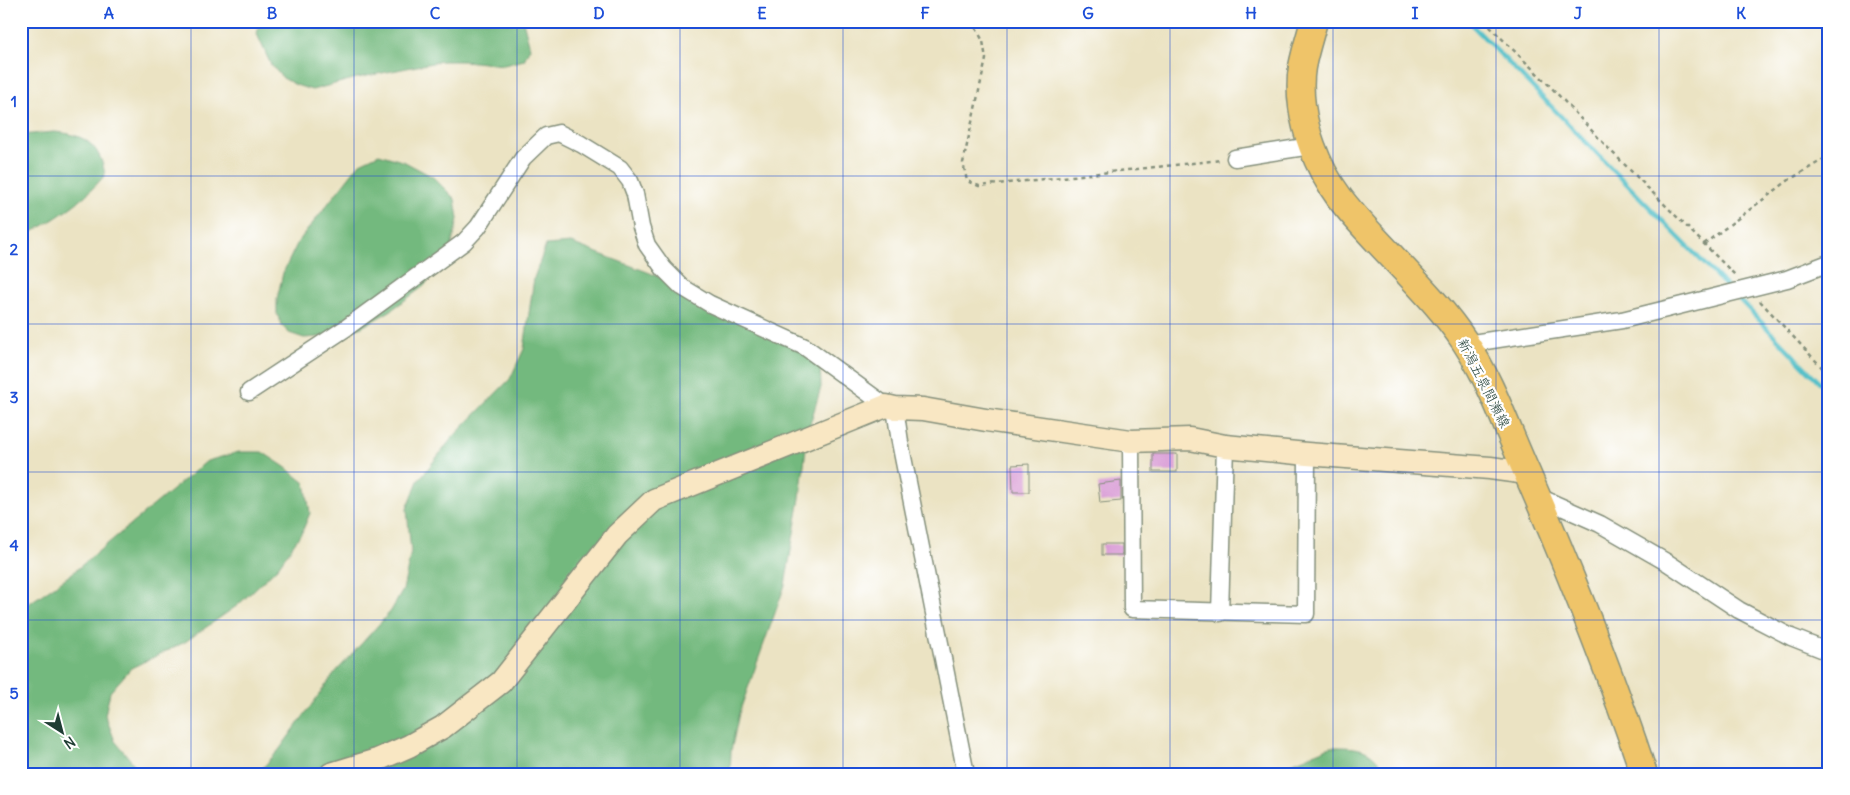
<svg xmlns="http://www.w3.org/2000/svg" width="1850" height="795" font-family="Delius,'Klee One',sans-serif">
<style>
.forest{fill:#73b97e;stroke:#497b59}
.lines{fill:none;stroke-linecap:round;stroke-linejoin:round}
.stream{stroke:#51bfc8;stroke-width:4.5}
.building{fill:#d99bd5}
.street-casing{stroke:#85907c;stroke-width:19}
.secondary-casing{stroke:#85907c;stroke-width:25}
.primary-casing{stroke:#85907c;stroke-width:29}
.path{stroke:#85907c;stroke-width:2.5;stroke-dasharray:4 4;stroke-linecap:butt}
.street{stroke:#fff;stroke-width:16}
.secondary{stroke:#f9e7c3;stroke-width:22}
.primary{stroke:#efc469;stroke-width:26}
.grid{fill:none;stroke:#1d4ed8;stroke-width:1;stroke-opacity:0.55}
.labels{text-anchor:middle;stroke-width:4.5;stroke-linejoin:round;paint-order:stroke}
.street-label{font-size:14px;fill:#1f3d34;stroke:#fff}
.neatline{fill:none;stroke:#1d4ed8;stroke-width:2}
.grid-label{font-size:16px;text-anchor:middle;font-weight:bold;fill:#1d4ed8}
</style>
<rect width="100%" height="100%" fill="#fff"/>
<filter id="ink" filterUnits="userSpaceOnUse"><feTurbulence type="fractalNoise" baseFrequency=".02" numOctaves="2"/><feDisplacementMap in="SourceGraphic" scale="10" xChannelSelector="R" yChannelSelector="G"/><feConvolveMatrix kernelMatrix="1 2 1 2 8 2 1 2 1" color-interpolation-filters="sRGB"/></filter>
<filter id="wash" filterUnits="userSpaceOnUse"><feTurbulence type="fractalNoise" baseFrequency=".0096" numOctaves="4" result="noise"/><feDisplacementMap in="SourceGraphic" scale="20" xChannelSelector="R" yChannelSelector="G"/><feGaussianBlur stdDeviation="1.12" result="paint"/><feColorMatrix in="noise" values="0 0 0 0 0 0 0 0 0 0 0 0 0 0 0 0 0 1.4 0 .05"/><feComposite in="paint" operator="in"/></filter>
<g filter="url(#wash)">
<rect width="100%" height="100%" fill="#ebe3c3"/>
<g class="forest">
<polygon points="260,21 523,21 530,48 524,60 504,65 464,61 442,61 357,78 312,90 296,85 283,78 271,65 257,34"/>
<path d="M54,132C84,134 100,144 105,175C82,203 53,221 21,238V135Z"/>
<polygon points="379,154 405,162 433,177 455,199 458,219 451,249 424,286 390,311 362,327 334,336 304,338 289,333 282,326 277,314 277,299 283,273 298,242 360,163"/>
<polygon points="571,243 650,273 799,337 820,365 821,387 808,431 800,498 785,585 739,713 731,751 730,774 257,774 279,750 334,674 391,611 403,590 411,552 407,509 418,481 453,437 510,379 524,349 534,278 546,245"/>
<polygon points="239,452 262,452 285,467 305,483 310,513 302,532 278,567 238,605 185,642 131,668 110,692 105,715 115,741 142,774 21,774 21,609 70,575 207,461"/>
<path d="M1330,747C1360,747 1371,747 1387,774H1265Z"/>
</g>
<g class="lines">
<g class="stream">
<polyline points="1468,21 1729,289"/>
<polyline points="1736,296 1829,392"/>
</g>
</g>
<g id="blocks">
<g class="building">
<rect x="1153" y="454" width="24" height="18"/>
<polygon points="1029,464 1029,492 1013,492 1012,465"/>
<polygon points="1121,481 1121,501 1100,503 1098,484"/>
<rect x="1102" y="544" width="20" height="11"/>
</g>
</g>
</g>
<g filter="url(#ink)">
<use href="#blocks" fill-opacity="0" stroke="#85907c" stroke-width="1"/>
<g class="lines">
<defs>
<g id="street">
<polyline points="1235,158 1311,146"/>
<polyline points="1466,344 1622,320 1787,279 1829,263"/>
<polyline points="249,392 346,328 464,242 478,227 523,158 546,136 559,133 581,144 620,168 630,181 635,194 641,227 647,245 664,269 682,287 710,304 805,347 886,406"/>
<polyline points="895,408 900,442 966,774"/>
<polyline points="1131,441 1132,609 1306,614 1307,454"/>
<polyline points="1537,496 1600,524 1668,563 1739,610 1791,637 1829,652"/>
<polyline points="1220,613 1225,446"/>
</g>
<polyline id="secondary" points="331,774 377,760 409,746 443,727 501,682 617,535 654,500 886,406 895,408 923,409 986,420 1131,441 1190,439 1225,446 1307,454 1490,468 1527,473"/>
<path id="primary" d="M1314,21C1310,36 1305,51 1302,67C1298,92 1303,122 1312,146C1327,189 1352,214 1382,246C1411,277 1442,307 1465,342C1492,383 1507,429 1527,473C1570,572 1610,671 1644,774"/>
</defs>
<use href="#street" class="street-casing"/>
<use href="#secondary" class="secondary-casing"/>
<use href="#primary" class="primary-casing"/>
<g class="path">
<polyline points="972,21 983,41 986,59 963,163 967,181 979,186 1221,160"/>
<polyline points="1484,21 1549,85 1610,150 1737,277"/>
<polyline points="1704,244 1789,180 1829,156"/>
<polyline points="1760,301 1829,375"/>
</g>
<use href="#street" class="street"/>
<use href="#secondary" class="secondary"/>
<use href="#primary" class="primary"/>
</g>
</g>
<path class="grid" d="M191,21V774M354,21V774M517,21V774M680,21V774M843,21V774M1007,21V774M1170,21V774M1333,21V774M1496,21V774M1659,21V774M21,176H1829M21,324H1829M21,472H1829M21,620H1829"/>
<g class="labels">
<g class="street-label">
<text transform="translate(1484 383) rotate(63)" y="5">新潟五泉間瀬線</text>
</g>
</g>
<rect width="1850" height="795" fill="none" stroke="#fff" stroke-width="55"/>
<g transform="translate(62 732) rotate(144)" stroke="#ffffff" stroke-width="4" paint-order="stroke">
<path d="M0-4L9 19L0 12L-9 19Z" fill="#1f3d34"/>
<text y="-8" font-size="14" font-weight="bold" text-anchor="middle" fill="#1f3d34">N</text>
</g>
<rect x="28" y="28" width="1794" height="740" class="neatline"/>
<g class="grid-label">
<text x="109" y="19">A</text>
<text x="272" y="19">B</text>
<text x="435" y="19">C</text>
<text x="599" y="19">D</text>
<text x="762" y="19">E</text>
<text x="925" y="19">F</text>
<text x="1088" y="19">G</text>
<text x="1251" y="19">H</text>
<text x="1415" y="19">I</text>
<text x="1578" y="19">J</text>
<text x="1741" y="19">K</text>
<text x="14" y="107">1</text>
<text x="14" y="255">2</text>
<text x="14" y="403">3</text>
<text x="14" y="551">4</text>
<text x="14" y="699">5</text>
</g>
</svg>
